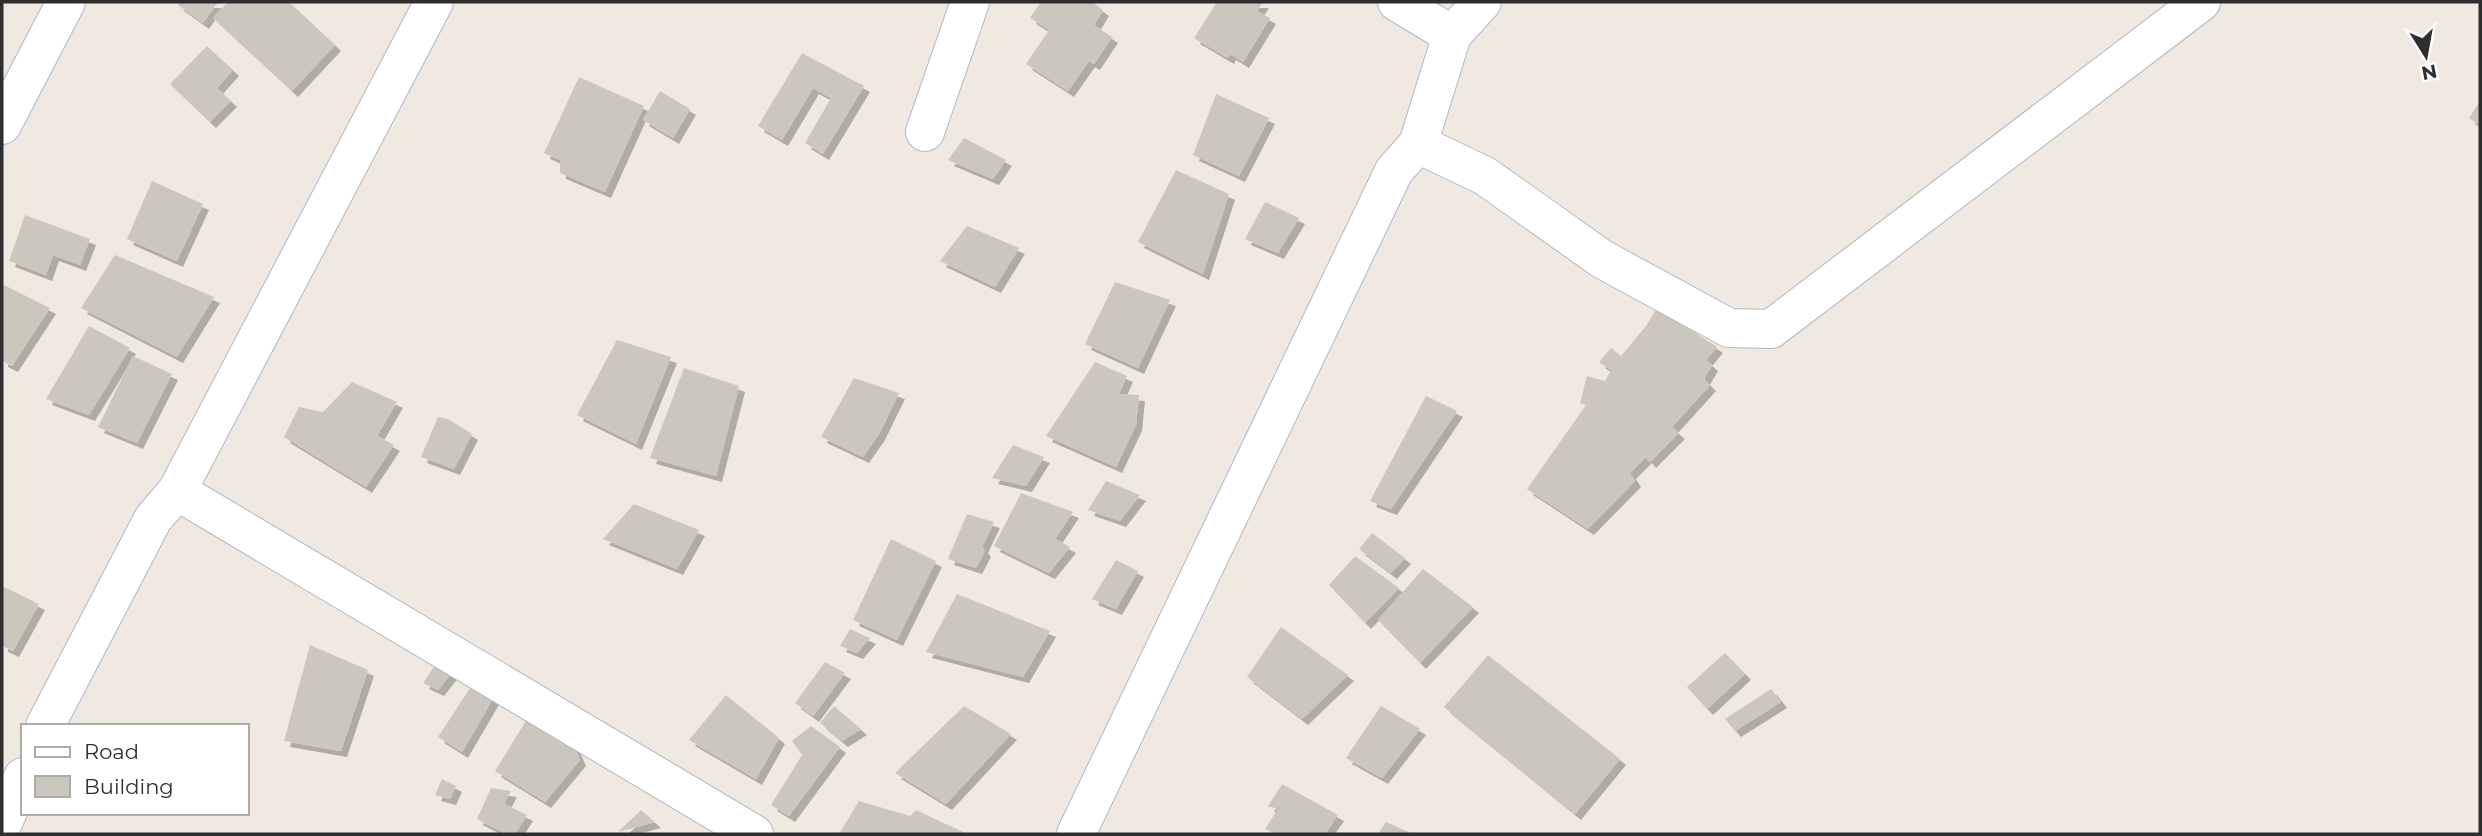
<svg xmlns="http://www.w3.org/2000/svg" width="2482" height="836" font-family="Montserrat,sans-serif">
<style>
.building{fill:#cbc7bf;filter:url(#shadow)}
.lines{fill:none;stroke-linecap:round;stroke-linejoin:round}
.street-casing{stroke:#b4b7c1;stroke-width:40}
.street{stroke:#fff;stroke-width:38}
</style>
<defs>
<filter id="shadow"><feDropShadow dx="6" dy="6" stdDeviation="0" flood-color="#0004"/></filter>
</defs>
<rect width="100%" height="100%" fill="#efe9e1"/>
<g class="building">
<polygon points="180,2 218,2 203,23 178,5"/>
<polygon points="228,2 289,2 335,45 292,91 213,18"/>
<polygon points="1041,2 1092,2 1103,10 1094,25 1112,37 1094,64 1089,61 1068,91 1026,64 1049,30 1030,18"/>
<polygon points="1217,2 1263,2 1257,11 1270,18 1243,62 1230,54 1228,58 1194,38"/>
<polygon points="207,46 233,70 217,88 231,101 210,122 170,84"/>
<polygon points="802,53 864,86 823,154 805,143 831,98 813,88 782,140 758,126"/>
<polygon points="579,77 644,106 605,192 560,173 560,160 544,153"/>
<polygon points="660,91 690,109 673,138 643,120"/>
<polygon points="1216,94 1269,118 1239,176 1193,155"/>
<polygon points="2480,101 2480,126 2469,118"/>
<polygon points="964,138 1006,160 993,179 948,160"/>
<polygon points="1176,170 1229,194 1203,274 1138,242"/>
<polygon points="152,181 203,204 177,261 127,239"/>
<polygon points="1265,202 1299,218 1278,253 1245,239"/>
<polygon points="25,215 90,239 80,265 53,255 46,275 9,261"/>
<polygon points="967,226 1019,248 995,287 940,261"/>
<polygon points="115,255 214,297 177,357 81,308"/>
<polygon points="1115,282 1170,300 1138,368 1085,344"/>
<polygon points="2,284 50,308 12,366 2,361"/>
<polygon points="1657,308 1717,347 1706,360 1712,365 1704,379 1710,385 1672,427 1679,433 1650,462 1646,457 1630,473 1635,481 1588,529 1527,489 1586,405 1580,403 1587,376 1605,381 1611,370 1599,362 1611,348 1621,356 1646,326"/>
<polygon points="89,326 130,348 89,415 46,399"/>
<polygon points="617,340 671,357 636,444 577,415"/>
<polygon points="133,356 172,374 137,443 98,427"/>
<polygon points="1095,362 1127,376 1119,394 1139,395 1136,425 1116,467 1046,436"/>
<polygon points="684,368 739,386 716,476 650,458"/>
<polygon points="854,378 899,393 879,434 863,457 821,437"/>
<polygon points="352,382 397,402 377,436 394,445 366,487 284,437 299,407 323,412"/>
<polygon points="1426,396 1457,411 1391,509 1370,501"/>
<polygon points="438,417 448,419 472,434 454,469 421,457"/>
<polygon points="1013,445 1044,457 1026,486 992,478"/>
<polygon points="1106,481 1140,495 1120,521 1088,510"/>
<polygon points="1021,493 1073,512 1055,539 1070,547 1049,573 994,546"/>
<polygon points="634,504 699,530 677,569 603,539"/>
<polygon points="967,514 994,522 982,547 985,551 976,568 948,559"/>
<polygon points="1372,533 1405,558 1391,573 1359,549"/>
<polygon points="891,539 936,561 897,640 853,620"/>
<polygon points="1355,556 1399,588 1365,623 1329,585"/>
<polygon points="1116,560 1138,571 1116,609 1092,599"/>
<polygon points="1423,569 1473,607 1420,663 1378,620"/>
<polygon points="2,586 39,604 13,651 2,646"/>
<polygon points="957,594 1050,631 1023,677 926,652"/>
<polygon points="1281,627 1348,675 1302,719 1247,677"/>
<polygon points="850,629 870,638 857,653 840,646"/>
<polygon points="310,645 368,670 341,751 284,741"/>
<polygon points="1725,653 1745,674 1707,709 1687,687"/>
<polygon points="1488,655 1620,759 1575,814 1444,707"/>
<polygon points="437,662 453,671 438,690 423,683"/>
<polygon points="825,662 845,673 813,716 795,703"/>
<polygon points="470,688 494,697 462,752 438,737"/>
<polygon points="1771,689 1781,702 1735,731 1725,719"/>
<polygon points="726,695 779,738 756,779 689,740"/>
<polygon points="834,706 861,729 842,741 820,723"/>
<polygon points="964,706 1011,734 946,804 895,773"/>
<polygon points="1381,706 1420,729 1382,778 1346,758"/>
<polygon points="529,716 569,735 580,760 545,802 495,771"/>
<polygon points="811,726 840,747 789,816 771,805 802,755 792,741"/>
<polygon points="442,779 456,786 450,799 435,795"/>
<polygon points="1282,784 1338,815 1325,834 1276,834 1265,829 1278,809 1268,806"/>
<polygon points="491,788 511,791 504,804 527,815 515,834 506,834 477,819"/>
<polygon points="859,801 910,816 916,810 963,832 962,834 839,834"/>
<polygon points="641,810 655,822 618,832"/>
<polygon points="1386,822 1413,834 1378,834"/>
</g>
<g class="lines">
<defs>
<g id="street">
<polyline points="1397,2 1452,35"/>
<polyline points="2,125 66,2"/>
<polyline points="925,132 970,2"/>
<polyline points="1418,144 1485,176 1602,259 1729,328 1771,329 2201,2"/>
<polyline points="177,491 754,834"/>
<polyline points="45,726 153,519 177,491 434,2"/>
<polyline points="2,825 23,777"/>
<polyline points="1076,834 1394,171 1418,144 1452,35 1482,2"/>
</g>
</defs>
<use href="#street" class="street-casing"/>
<use href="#street" class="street"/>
</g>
<rect width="2482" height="836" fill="none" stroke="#2e2e2e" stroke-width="7"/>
<rect x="21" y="724" width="228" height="91" fill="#ffffff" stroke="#ababab" stroke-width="2"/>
<rect x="35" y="747" width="35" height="10" fill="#ffffff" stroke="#ababab" stroke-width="2"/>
<text x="84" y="759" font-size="21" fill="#2e2e2e">Road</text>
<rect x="35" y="776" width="35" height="21" fill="#cbc7bf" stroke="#ababab" stroke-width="2"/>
<text x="84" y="794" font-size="21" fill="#2e2e2e">Building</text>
<g transform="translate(2426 56) rotate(169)" stroke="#ffffff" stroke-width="5" paint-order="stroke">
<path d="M0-5L12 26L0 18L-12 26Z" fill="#2e2e2e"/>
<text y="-10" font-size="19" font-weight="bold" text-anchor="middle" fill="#2e2e2e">N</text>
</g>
</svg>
